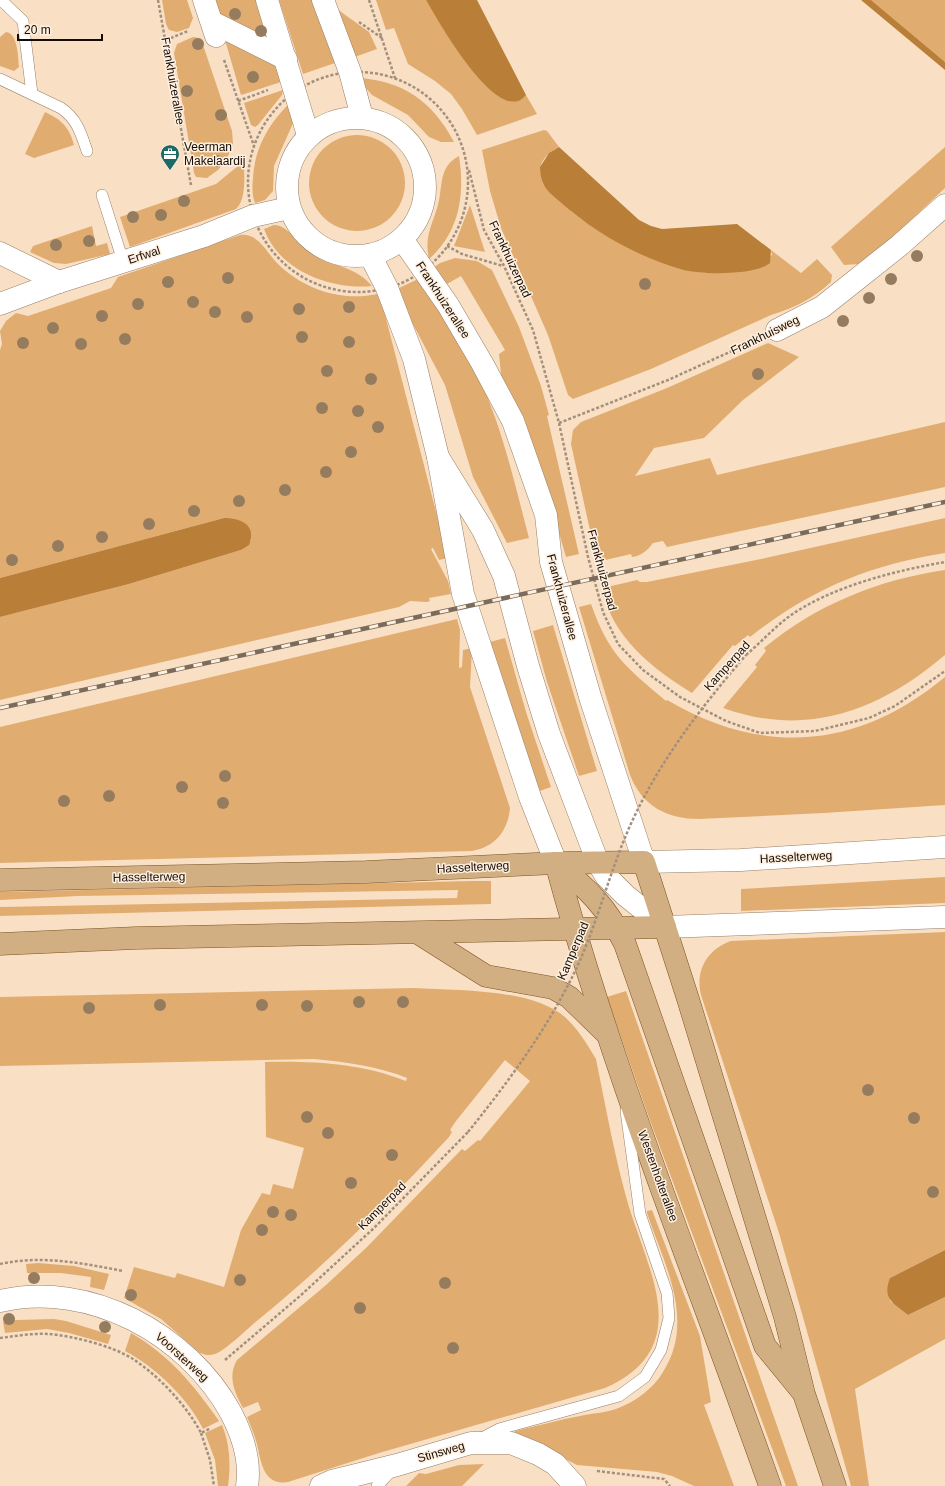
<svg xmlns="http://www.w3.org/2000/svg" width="945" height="1486" font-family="Arial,sans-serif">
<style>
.green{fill:#e1ac70}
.water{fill:#b97e37}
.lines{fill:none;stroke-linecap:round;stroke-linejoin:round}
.lane-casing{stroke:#967f66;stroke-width:12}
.street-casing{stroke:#967f66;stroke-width:23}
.secondary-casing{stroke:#967f66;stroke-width:23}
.primary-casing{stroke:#7c5321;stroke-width:23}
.path{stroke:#a3907c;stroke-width:2.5;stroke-dasharray:3 2;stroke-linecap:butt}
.lane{stroke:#fff;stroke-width:11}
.street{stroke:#fff;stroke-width:22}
.secondary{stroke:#fff;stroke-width:22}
.primary{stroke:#d1af83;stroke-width:22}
.rail-casing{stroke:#7a6b5a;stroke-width:4.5}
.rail{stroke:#ffefdf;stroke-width:3;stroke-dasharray:9;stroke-linecap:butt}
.path-bridge{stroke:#a3907c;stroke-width:2.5;stroke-dasharray:3 2;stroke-linecap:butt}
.tree{fill:#957c5f}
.labels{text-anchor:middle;stroke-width:3;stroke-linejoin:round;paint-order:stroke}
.street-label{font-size:12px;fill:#150d05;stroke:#ffefdf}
.poi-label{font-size:12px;fill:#150d05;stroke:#ffefdf;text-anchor:start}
</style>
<rect width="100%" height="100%" fill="#f9e0c5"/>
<g class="green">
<polygon points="162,0 187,0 193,18 189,28 177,32 169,30 166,24"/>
<polygon points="215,0 263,0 271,39 220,15"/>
<polygon points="279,0 314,0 335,63 303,74"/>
<path d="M376,0H426C437,18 499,130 526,95L537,114L477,135L462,109L451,94L435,81L408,64L394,28L386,30Z"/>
<polygon points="871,0 945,0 945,62"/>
<polygon points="337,9 369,32 377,49 349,59"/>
<path d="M6,32C18,33 18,57 19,67L14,71L0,66V37Z"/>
<polygon points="193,37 199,38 202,42 232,131 233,143 227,159 218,170 207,178 196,177 194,173 174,53 177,44"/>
<polygon points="225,40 276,64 281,82 241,95"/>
<path d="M357,78C403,80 433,102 454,142H441L429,137L408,115L372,95Z"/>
<polygon points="283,90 282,95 258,125 255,127 251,125 244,103"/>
<path d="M295,98L294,121L274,166L273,191L265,200L255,203C252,196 252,186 253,178C255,145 271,120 295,98Z"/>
<path d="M45,112C62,120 69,127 74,145L34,158L25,154Z"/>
<path d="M544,130L547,131L559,147C549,152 540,160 540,171L572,212L581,219L635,251L680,269L708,273L742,272L772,255L771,250L801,273L817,259L832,275L831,282C813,299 794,308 771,315L651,369L573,399L568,395L548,335L501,228L490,191L482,150Z"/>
<circle cx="357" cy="183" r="48"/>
<polygon points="945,147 945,188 894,236 858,264 844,265 831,247"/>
<path d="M459,156C465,193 460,232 429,259C424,236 432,226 438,205C443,187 438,167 459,156Z"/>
<path d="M244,161C244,175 247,199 236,209L130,247L120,217L216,184Z"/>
<polygon points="470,205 485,252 454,246"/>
<path d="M274,225C288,225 298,244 310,252C330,266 356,266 372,286C331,290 279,271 264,229Z"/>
<polygon points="92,226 96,246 107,243 110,254 66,264 54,263 30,252 33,246"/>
<path d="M240,235C259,233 266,252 278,264C304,289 341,302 377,294L383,307L448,558L439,560L433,548L431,549L448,581L451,594L429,598L430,601L427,602L410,601L399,607L0,700V617L129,584L241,550L251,540L249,529L224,518L0,578V350L2,344L0,331L6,321L16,313L28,316L111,288L118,277Z"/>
<polygon points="455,258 477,261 492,270 519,327 541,386 549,415 547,416 579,554 566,557 559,533 502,384 499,354 505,350 461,276 447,284 440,279 433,268 440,263"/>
<path d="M420,278C438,309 460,340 476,372C502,424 514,482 529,538L507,543L473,477L445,385L407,313L397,289Z"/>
<path d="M768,343L799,357L743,400L704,438L654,448L635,476L710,458L717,475L945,422V487L667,547L663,541L653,543C648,550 641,556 632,557L631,554L597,562L571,444L573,430L581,422L667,388Z"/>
<path d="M945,518V553C869,565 811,589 750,637L748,635L735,646L733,645L692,693C654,670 609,635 603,588L637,580L640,582H647L761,559Z"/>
<path d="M945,570V655C879,711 807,738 723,708L757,667L755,665L766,651L764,648C816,605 877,580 945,570Z"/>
<path d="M591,604C609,655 626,667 666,701L667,700C764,757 858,749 945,677V805L824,813L699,819C667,819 642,806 630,775L579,607Z"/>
<path d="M457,619L460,630L459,668L462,667L463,650L472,648L470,687L510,808C508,831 495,847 472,851L0,863V727Z"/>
<polygon points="553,625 597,771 579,776 547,682 533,631"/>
<polygon points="505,638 526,712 551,787 537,792 486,643"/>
<polygon points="945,877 945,903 741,911 741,889"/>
<polygon points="473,881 491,881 491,904 0,916 0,907 457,898 458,890 78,896 0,900 0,892"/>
<path d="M945,932V1250L890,1278V1301L908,1315L945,1297V1339L855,1389L869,1486H851L779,1233L701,995C695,971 707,949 731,941Z"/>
<path d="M414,988C458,991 531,988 565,1017C578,1029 587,1044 596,1059C606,1108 615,1159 629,1207C649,1273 695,1348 605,1388L379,1453L288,1482C263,1486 261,1461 257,1444C254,1434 251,1426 247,1417L261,1410L258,1402L243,1408C235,1393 227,1377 237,1360L326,1285L367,1247L460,1151L462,1149L465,1151L478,1140L480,1141L530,1081L505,1060L456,1121L450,1130L452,1132L449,1137C389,1202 327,1264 258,1320C248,1328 226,1350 215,1354C210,1356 205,1355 200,1353L161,1319L124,1298L134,1267L175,1278L177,1273L224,1287L241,1230L262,1193L270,1195L273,1184L293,1189L304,1148L266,1137L265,1062C314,1061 360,1063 406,1081L407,1078C377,1066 346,1062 314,1059L0,1066V997Z"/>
<polygon points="626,991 798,1486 786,1486 648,1115 607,997"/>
<path d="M652,1210L700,1336L711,1402L704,1405L734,1486H694L672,1476L657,1472L577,1465L514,1433L515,1431C537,1426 558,1420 580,1416C592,1413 605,1413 616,1409C635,1402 653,1389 663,1372C696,1320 664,1264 647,1213V1211Z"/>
<polygon points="38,1263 74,1266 109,1274 104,1290 90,1287 91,1277 61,1273 27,1273 26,1264"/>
<polygon points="54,1319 66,1321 111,1335 108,1344 69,1333 47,1329 5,1333 3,1322 16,1320"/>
<path d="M131,1333C169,1355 194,1385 219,1421L203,1429C189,1399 154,1366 125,1351Z"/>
<path d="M222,1425C230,1444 231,1466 228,1486H218L215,1460L205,1433Z"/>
<polygon points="484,1464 462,1486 406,1486 419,1473 426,1474 459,1465"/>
</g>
<g class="water">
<path d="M426,0H477L526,95C499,130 437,19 426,0Z"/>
<polygon points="861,0 871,0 945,62 945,70"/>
<path d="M559,147L639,220L651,226L662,229L737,224L771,250L770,263C754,276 700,275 680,269C636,256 592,231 558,200C553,196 547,191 544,185C541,179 540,173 540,167L549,153Z"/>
<path d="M224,518C241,518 257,525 249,545L241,550L129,584L0,617V578Z"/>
<path d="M945,1250V1297L908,1315C893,1303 882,1299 890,1278Z"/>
</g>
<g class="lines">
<defs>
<g id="lane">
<polyline points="1,0 23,21 32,94"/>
<path d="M0,79L61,108C77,119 81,133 87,151"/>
<polyline points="102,195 123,261"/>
<polyline points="480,1439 499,1429 619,1396 645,1377 661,1350 669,1318 667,1293 640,1214 626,1111"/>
<polyline points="377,1486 393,1469"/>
</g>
<g id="street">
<polyline points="204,0 216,36"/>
<polyline points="212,22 286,59"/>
<polyline points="0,253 59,282"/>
<polyline points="0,304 59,282 204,236 253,216 289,208"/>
<polyline points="777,330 822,307 900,245 945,205"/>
<polyline points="321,1486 332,1481 397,1465 471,1443 511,1443 538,1454 555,1464 575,1486"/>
</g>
<g id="secondary">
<polyline points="267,0 308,135"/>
<polyline points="323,0 350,72 362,117"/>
<circle cx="356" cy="187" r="69"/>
<polyline points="402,239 448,305 482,363 513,421 546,515 551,562 591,700 644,862 741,860 945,847"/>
<polyline points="370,255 387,288 414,359 438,457 463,594 530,797 556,863"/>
<polyline points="438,457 483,530 504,576 528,666 549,734 598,863 606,876 625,895 665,927 945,917"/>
<path d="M0,1301C89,1280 188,1334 231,1413C243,1436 251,1460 247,1486"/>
</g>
<g id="primary">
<path d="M556,863C613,1075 697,1279 770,1486"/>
<path d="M556,863C587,888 607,907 625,944L765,1346L801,1390"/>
<polyline points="0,880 366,872 556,863 644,862 688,999 785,1317 804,1394 835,1486"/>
<polyline points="418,933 486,976 553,988 569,997 604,1031"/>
<polyline points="0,944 136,938 665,927"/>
</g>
</defs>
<use href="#lane" class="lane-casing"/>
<use href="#street" class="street-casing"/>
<use href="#secondary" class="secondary-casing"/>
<use href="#primary" class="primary-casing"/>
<g class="path">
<polyline points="158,0 191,185"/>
<polyline points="369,0 395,78"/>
<polyline points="359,22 382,38"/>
<polyline points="166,40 188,31"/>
<polyline points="224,60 254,146"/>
<circle cx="358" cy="182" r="110"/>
<polyline points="238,101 268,90"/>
<polyline points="469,170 484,230 504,266 533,330 559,423 588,557 603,612 618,644 643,670 680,697 726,721 760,733 815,731 869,718 895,706 945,671"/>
<polyline points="447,246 462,254 503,266"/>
<polyline points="559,423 668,380 754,341"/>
<path d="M746,655C760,643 773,629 787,618C829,587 894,571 945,562"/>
<path d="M0,1264C41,1255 82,1263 123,1271"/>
<path d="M0,1338C16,1336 33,1333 49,1334C73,1336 113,1346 133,1359C159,1376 187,1406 201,1433L211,1428"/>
<polyline points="225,1360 300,1296 374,1228 468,1132"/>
<polyline points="201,1433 210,1460 214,1486"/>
<polyline points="597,1471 664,1479 670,1486"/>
</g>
<use href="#lane" class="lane"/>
<use href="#street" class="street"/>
<use href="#secondary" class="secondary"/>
<use href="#primary" class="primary"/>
<defs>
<polyline id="rail" points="0,708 945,502"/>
</defs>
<use href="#rail" class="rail-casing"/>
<use href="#rail" class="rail"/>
<path class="path-bridge" d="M468,1132C505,1086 540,1039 567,987C597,932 608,870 636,813C664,755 704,704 746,655"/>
</g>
<g class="tree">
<circle cx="235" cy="14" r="6"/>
<circle cx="261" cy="31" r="6"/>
<circle cx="198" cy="44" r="6"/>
<circle cx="253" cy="77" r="6"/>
<circle cx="187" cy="91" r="6"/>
<circle cx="221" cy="115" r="6"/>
<circle cx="217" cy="161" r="6"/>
<circle cx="184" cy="201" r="6"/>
<circle cx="161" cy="215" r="6"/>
<circle cx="133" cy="217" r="6"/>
<circle cx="89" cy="241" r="6"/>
<circle cx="56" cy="245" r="6"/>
<circle cx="917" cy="256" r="6"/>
<circle cx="228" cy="278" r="6"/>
<circle cx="891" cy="279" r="6"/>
<circle cx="168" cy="282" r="6"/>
<circle cx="645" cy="284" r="6"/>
<circle cx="869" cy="298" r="6"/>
<circle cx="193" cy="302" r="6"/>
<circle cx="138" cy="304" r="6"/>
<circle cx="349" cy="307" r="6"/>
<circle cx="299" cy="309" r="6"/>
<circle cx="215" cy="312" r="6"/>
<circle cx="102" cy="316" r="6"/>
<circle cx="247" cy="317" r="6"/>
<circle cx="843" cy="321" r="6"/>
<circle cx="53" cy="328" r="6"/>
<circle cx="302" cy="337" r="6"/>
<circle cx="125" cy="339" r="6"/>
<circle cx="349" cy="342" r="6"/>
<circle cx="23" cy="343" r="6"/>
<circle cx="81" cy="344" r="6"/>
<circle cx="327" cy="371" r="6"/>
<circle cx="758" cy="374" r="6"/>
<circle cx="371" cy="379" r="6"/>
<circle cx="322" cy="408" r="6"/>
<circle cx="358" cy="411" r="6"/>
<circle cx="378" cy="427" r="6"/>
<circle cx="351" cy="452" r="6"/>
<circle cx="326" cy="472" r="6"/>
<circle cx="285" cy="490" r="6"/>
<circle cx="239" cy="501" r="6"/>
<circle cx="194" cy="511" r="6"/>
<circle cx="149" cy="524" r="6"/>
<circle cx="102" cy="537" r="6"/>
<circle cx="58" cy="546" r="6"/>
<circle cx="12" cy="560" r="6"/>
<circle cx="225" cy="776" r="6"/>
<circle cx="182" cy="787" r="6"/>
<circle cx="109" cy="796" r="6"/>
<circle cx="64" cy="801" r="6"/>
<circle cx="223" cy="803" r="6"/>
<circle cx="359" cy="1002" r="6"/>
<circle cx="403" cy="1002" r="6"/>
<circle cx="160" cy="1005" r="6"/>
<circle cx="262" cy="1005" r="6"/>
<circle cx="307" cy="1006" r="6"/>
<circle cx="89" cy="1008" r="6"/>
<circle cx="868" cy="1090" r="6"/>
<circle cx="307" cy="1117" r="6"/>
<circle cx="914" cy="1118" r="6"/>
<circle cx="328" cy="1133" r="6"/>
<circle cx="392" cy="1155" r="6"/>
<circle cx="351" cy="1183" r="6"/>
<circle cx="933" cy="1192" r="6"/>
<circle cx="273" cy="1212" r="6"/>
<circle cx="291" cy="1215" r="6"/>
<circle cx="262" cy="1230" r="6"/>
<circle cx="34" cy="1278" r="6"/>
<circle cx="240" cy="1280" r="6"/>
<circle cx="445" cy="1283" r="6"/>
<circle cx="131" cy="1295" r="6"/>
<circle cx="360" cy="1308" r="6"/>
<circle cx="9" cy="1319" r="6"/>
<circle cx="105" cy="1327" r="6"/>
<circle cx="453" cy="1348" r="6"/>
</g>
<defs>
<symbol id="office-pin" viewBox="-11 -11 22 30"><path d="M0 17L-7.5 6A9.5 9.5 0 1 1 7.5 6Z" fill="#1d6965" stroke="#ffefdf"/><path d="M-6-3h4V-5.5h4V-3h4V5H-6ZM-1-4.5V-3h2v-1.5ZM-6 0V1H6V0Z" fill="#fff"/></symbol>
</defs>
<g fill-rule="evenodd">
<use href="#office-pin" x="159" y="143" width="22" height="30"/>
</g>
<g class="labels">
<g class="street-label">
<text transform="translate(173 81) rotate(80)" y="4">Frankhuizerallee</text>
<text transform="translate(144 255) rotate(-18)" y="4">Erfwal</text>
<text transform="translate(510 259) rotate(65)" y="4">Frankhuizerpad</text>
<text transform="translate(443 300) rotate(57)" y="4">Frankhuizerallee</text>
<text transform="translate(765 335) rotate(-26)" y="4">Frankhuisweg</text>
<text transform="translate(602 570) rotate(75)" y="4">Frankhuizerpad</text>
<text transform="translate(562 597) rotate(75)" y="4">Frankhuizerallee</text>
<text transform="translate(727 666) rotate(-48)" y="4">Kamperpad</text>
<text transform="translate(796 857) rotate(-3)" y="4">Hasselterweg</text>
<text transform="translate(473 867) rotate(-3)" y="4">Hasselterweg</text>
<text transform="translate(149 877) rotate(-1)" y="4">Hasselterweg</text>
<text transform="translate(573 951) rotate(-67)" y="4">Kamperpad</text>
<text transform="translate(658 1176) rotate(70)" y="4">Westenholterallee</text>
<text transform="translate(382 1206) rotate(-45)" y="4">Kamperpad</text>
<text transform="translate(182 1357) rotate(42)" y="4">Voorsterweg</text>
<text transform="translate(441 1452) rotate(-16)" y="4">Stinsweg</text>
</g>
<g class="poi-label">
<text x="184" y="151">Veerman<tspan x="184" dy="14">Makelaardij</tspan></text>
</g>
</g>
<path d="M18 34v6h84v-6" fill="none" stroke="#150d05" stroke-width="2"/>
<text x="24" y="34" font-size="12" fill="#150d05" stroke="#ffefdf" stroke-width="3" paint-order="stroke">20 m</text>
</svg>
